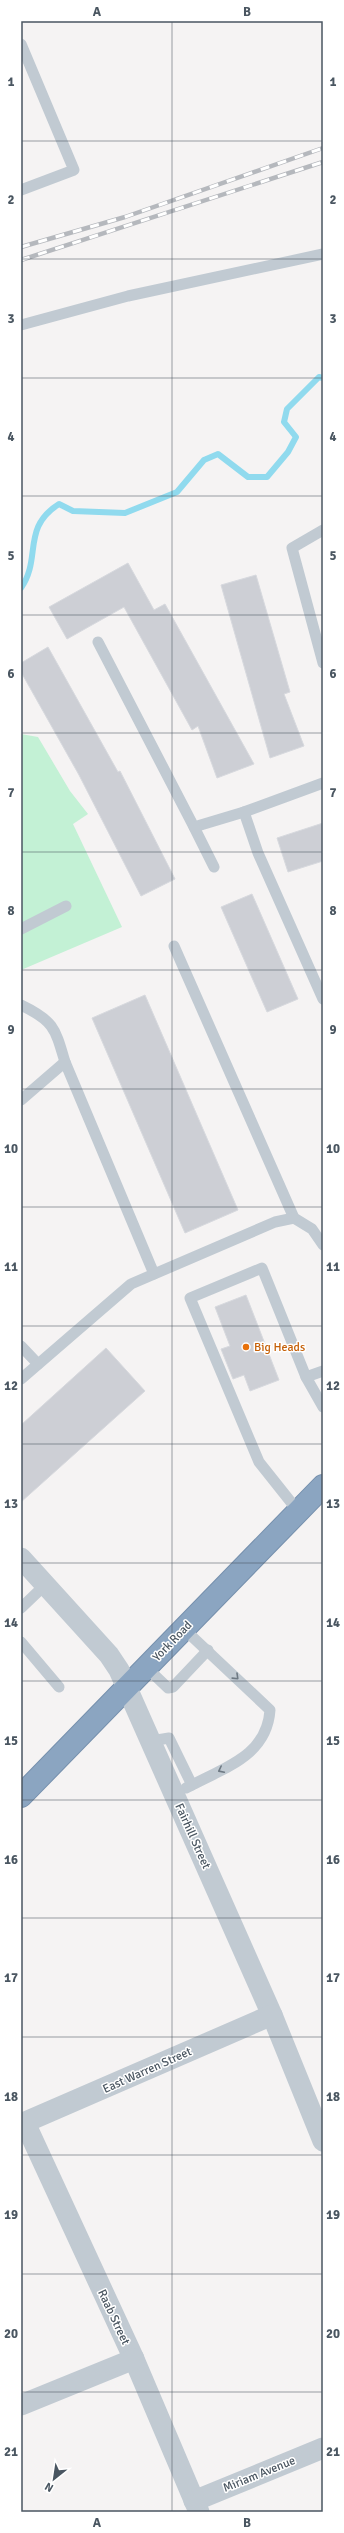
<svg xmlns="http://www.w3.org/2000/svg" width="344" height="2533" font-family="Signika,sans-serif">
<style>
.green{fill:#c3f1d5}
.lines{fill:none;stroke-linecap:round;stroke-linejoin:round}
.stream{stroke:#90daee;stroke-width:6}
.building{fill:#cdcfd5;stroke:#d7d9de}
.highway-casing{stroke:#7690ad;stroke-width:24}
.lane{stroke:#c1cad2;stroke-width:11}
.street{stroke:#c1cad2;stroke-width:21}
.highway{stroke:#8ba5c1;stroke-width:22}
.rail-casing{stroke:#b5b8bd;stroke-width:4.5}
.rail{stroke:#fff;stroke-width:3;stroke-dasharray:9;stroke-linecap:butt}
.oneway{stroke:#6e7983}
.grid{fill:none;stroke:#4a5661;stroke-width:1;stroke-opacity:0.55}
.food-dot{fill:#e8710a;stroke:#fff;stroke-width:1.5}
.labels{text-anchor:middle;stroke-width:3;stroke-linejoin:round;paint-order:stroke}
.food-label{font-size:12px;fill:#c56008;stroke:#fff;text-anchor:start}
.street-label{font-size:12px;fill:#4a5661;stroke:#fff}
.neatline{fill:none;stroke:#4a5661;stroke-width:1.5}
.grid-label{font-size:13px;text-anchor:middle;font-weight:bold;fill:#4a5661}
</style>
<rect width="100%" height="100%" fill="#f5f3f3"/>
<polygon class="green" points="21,734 38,737 70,791 88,814 73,824 122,927 21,970"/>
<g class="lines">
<path class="stream" d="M21,588C42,558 21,528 59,504L73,511L125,513L177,492L204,460L218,454L248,477H267L288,452L296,437L284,422L287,409L319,377L323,378"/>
</g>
<g class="building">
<polygon points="128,563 154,610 165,604 254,764 217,778 198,726 192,730 124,607 67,639 49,607"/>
<polygon points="256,575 290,692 284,694 304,746 270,758 221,585"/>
<polygon points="48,647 118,772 120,771 175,879 141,896 79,775 21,672 21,663"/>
<polygon points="323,823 323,861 288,872 277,838"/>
<polygon points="252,894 298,999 267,1012 221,907"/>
<polygon points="145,995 238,1210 185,1233 92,1018"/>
<polygon points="246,1295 279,1380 250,1391 244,1375 233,1379 221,1349 230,1346 215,1307"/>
<polygon points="106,1348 145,1391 21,1502 21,1425"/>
</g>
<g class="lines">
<defs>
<polyline id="highway" points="21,1796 323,1486"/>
</defs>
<use href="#highway" class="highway-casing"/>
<g class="lane">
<polyline points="21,44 74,170 21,190"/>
<polyline points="21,325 128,296 323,254"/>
<polyline points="323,530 292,548 323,663"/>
<polyline points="98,642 194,827 244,812"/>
<polyline points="323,783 244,812 258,853 323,999"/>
<polyline points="194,827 214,867"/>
<polyline points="21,929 66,906"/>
<polyline points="174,946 294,1218 312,1229 323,1245"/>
<path d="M21,1005C54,1021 55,1028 65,1062"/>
<polyline points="21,1100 65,1062 154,1274"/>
<polyline points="21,1346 38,1364"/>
<polyline points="306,1377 323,1371"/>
<polyline points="21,1379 131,1284 275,1222 294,1218"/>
<polyline points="298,1511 259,1462 190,1298 262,1268 306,1377 323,1407"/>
<polyline points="21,1608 45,1585"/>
<path d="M184,1629L270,1710C267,1755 226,1767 192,1785"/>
<polyline points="21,1642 59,1687"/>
<polyline points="147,1668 168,1688 173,1687 208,1650"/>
<polyline points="151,1741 169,1738 192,1785 186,1788"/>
</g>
<g class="street">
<polyline points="21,1558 109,1655 119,1670 272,2015 323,2141"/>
<polyline points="25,2123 134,2359 199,2512"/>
<polyline points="21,2124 272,2015"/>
<polyline points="21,2405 134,2359"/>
<polyline points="194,2501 323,2448"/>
</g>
<use href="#highway" class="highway"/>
<defs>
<g id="rail">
<polyline points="21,247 125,217 323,148"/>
<polyline points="21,260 323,162"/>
</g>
</defs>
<use href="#rail" class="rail-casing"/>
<use href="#rail" class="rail"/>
</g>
<defs><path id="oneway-chevron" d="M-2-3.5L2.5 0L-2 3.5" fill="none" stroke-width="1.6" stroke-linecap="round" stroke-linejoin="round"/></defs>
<g class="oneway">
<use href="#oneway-chevron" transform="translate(236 1677) rotate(44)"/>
<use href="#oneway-chevron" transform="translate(221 1770) rotate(153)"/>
</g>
<path class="grid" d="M172,21V2512M21,141H323M21,259H323M21,378H323M21,496H323M21,615H323M21,733H323M21,852H323M21,970H323M21,1089H323M21,1207H323M21,1326H323M21,1444H323M21,1563H323M21,1681H323M21,1800H323M21,1918H323M21,2037H323M21,2155H323M21,2274H323M21,2392H323"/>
<circle class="food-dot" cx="246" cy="1347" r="4"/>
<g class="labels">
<g class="food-label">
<text x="254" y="1351">Big Heads</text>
</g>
<g class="street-label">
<text transform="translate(172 1641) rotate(-46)" y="4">York Road</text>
<text transform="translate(193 1836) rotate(66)" y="4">Fairhill Street</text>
<text transform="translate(147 2070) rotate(-24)" y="4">East Warren Street</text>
<text transform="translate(114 2317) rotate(65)" y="4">Raab Street</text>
<text transform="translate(259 2474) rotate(-22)" y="4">Miriam Avenue</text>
</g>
</g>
<rect width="344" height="2533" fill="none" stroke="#ffffff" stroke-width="44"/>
<g transform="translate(54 2479) rotate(210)" stroke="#ffffff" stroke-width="3" paint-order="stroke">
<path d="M0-3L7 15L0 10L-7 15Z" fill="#4a5661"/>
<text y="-6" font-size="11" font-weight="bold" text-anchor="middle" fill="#4a5661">N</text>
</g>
<rect x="22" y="22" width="300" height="2489" class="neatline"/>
<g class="grid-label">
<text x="97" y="16">A</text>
<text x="247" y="16">B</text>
<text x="11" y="86">1</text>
<text x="333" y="86">1</text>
<text x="11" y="204">2</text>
<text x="333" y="204">2</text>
<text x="11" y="323">3</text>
<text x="333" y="323">3</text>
<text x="11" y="441">4</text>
<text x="333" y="441">4</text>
<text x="11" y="560">5</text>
<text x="333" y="560">5</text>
<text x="11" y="678">6</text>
<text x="333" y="678">6</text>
<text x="11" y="797">7</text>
<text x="333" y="797">7</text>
<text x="11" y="915">8</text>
<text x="333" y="915">8</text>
<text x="11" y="1034">9</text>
<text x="333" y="1034">9</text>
<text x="11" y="1153">10</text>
<text x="333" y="1153">10</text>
<text x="11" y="1271">11</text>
<text x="333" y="1271">11</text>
<text x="11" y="1390">12</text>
<text x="333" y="1390">12</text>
<text x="11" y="1508">13</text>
<text x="333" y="1508">13</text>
<text x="11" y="1627">14</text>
<text x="333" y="1627">14</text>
<text x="11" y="1745">15</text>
<text x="333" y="1745">15</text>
<text x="11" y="1864">16</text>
<text x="333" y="1864">16</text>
<text x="11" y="1982">17</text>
<text x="333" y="1982">17</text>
<text x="11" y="2101">18</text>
<text x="333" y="2101">18</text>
<text x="11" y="2219">19</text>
<text x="333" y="2219">19</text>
<text x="11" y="2338">20</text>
<text x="333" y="2338">20</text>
<text x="11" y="2456">21</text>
<text x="333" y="2456">21</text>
<text x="97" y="2527">A</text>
<text x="247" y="2527">B</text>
</g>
</svg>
